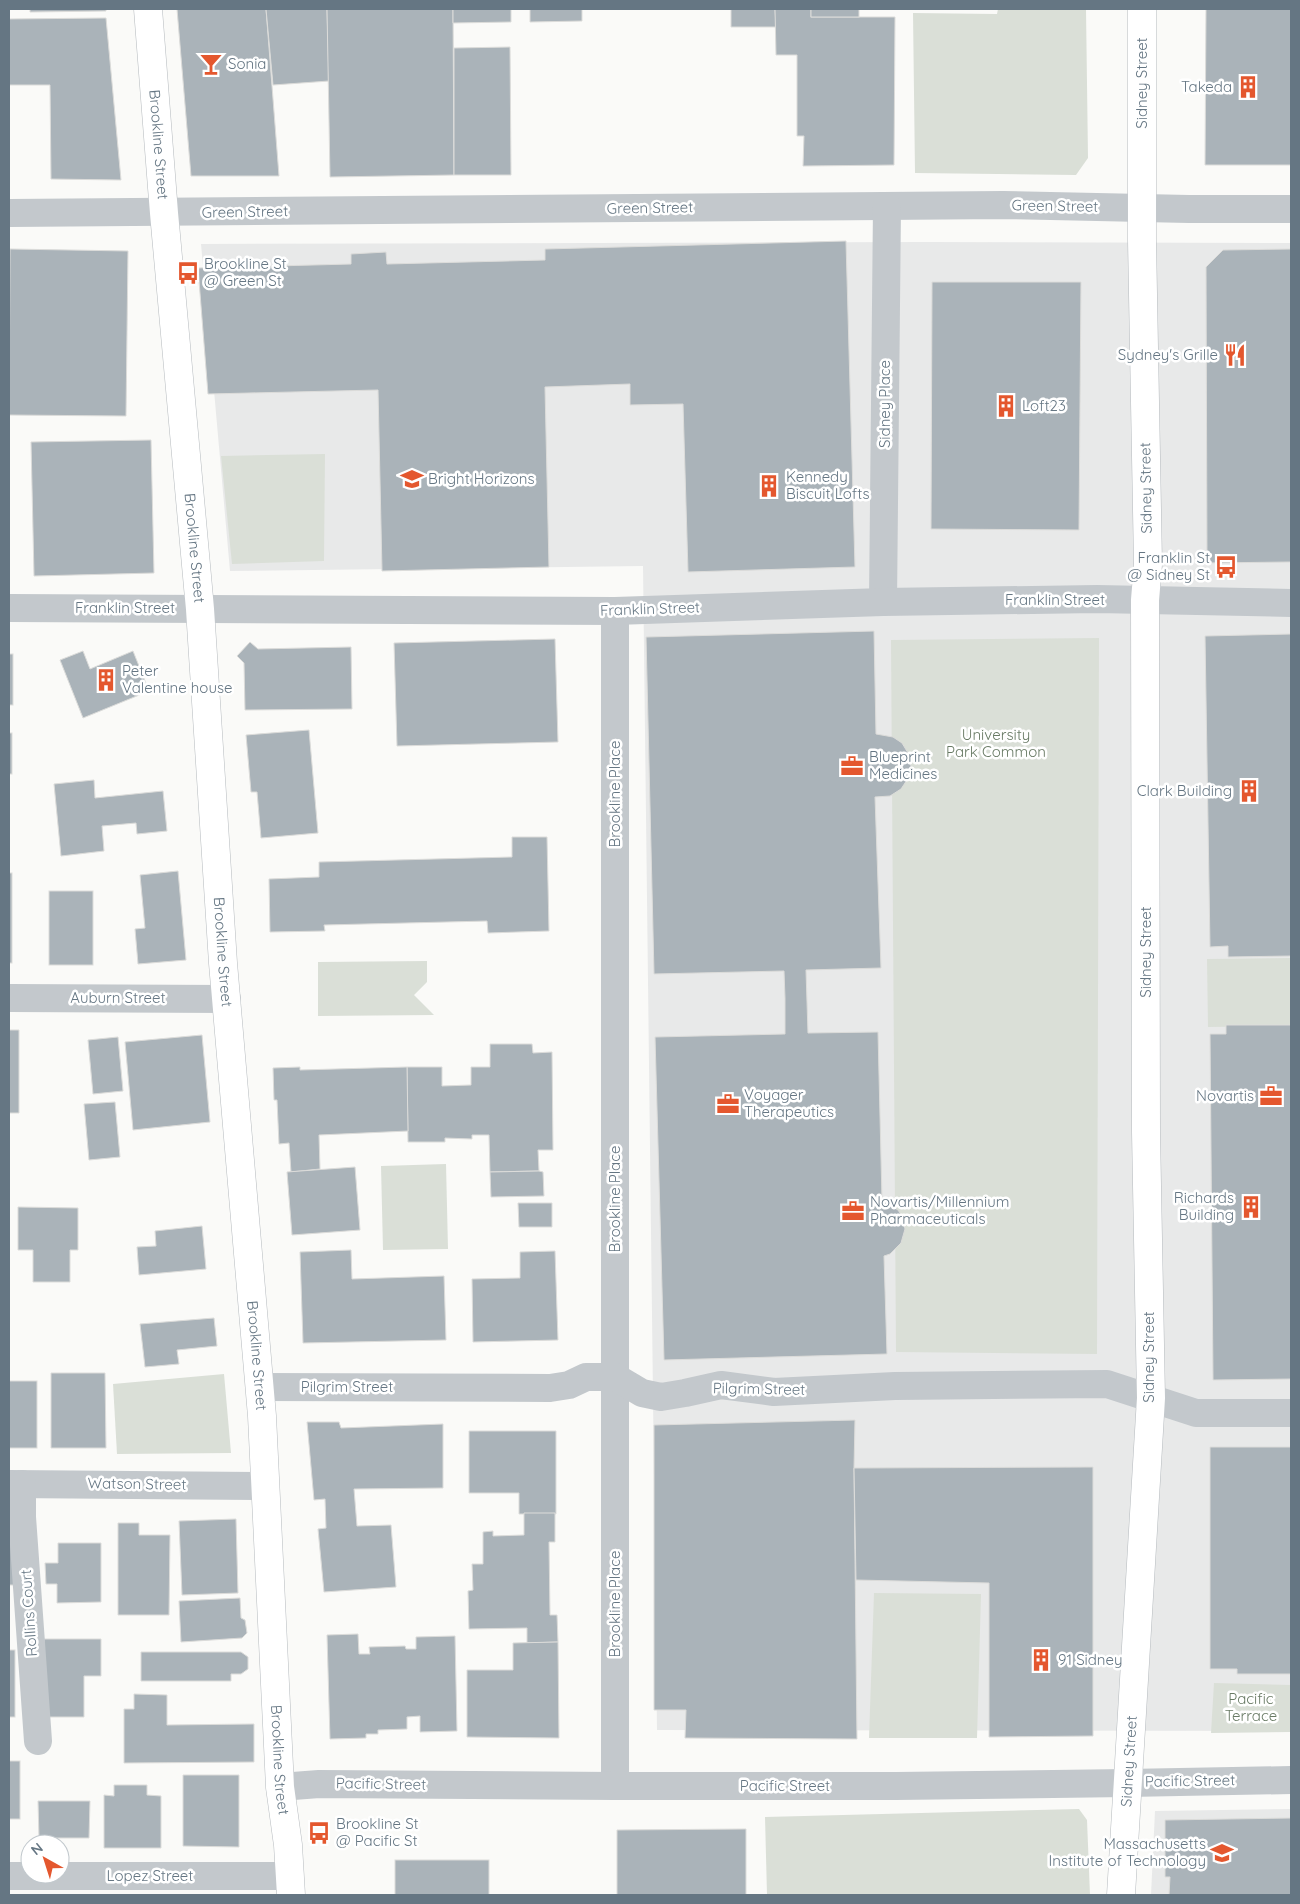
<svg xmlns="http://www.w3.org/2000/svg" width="1300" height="1904" font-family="Quicksand,sans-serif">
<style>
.built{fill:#e8e9e9}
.green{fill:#dadfd7}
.building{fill:#aab3b9;stroke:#dcdcda}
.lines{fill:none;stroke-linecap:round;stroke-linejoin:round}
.primary-casing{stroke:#b5babe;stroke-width:29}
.minor{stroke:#c3c8cc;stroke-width:28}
.tertiary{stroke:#c3c8cc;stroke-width:28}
.primary{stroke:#fff;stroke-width:28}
.labels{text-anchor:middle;stroke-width:5;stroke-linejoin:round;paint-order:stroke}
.poi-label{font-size:15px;fill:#657683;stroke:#fff;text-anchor:start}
.street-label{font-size:15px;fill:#657683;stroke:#fff}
.park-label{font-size:15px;fill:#687a64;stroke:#fff}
</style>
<rect width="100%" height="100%" fill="#fafaf8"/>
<g class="built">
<polygon points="925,242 1291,243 1291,1731 657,1730 643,566 230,571 201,244"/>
<polygon points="1291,1809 1291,1895 1151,1895 1155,1811"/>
</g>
<g class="green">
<polygon points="998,9 1086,9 1088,158 1076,175 915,173 913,13 997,14"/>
<polygon points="325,454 324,561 232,564 221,456"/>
<polygon points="1099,638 1097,1354 896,1352 891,640"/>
<polygon points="1291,958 1291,1026 1208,1027 1207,959"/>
<polygon points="427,961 427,982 414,995 434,1015 318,1016 318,962"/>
<polygon points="446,1164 448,1249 383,1250 381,1166"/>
<polygon points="224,1374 231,1453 117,1454 113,1384"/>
<polygon points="874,1593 981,1594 977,1738 869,1738"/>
<polygon points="1214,1683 1291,1685 1291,1732 1211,1733"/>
<polygon points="1079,1809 1087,1820 1090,1895 767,1895 765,1817"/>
</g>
<g class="building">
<polygon points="30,9 106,9 106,11 30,12"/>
<polygon points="177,9 266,9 279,176 191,176"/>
<polygon points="266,9 327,9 329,81 273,85"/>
<polygon points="327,9 453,9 454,175 330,177"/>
<polygon points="453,9 511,9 511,22 453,23"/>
<polygon points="530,9 582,9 582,21 530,22"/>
<polygon points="731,9 775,9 776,27 731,27"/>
<polygon points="775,9 811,9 811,17 895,17 894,165 803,166 804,136 797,136 797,55 776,55"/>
<rect x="811" y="9" width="48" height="8"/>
<polygon points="1206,9 1291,9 1291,165 1205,165"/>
<polygon points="106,18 121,180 51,179 50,85 9,85 9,19"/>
<polygon points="510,47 511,175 454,175 454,48"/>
<polygon points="846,241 855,567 688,572 683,404 630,405 630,384 545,387 549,567 382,571 378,390 208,394 198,268 351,264 351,254 386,252 387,264 545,260 545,249"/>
<polygon points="10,249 128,251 126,416 9,415"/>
<polygon points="1291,249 1291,562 1207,563 1206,267 1223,250"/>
<polygon points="932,282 1081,282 1079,530 931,529"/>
<polygon points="151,440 154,573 34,576 31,442"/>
<polygon points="874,631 876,734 893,737 902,743 908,753 911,766 909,777 901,789 890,796 875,797 881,968 806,970 808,1033 878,1032 882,1200 898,1210 902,1216 905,1229 901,1243 890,1254 884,1256 887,1354 664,1360 655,1037 785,1034 785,998 784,971 654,974 646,637"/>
<polygon points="1291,634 1291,956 1228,957 1228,946 1210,947 1205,636"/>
<polygon points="555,639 558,742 397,746 394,643"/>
<polygon points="250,642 258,649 351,647 352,709 245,710 244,663 237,656"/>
<polygon points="83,651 90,669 133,651 149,691 83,718 60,660"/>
<rect x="9" y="654" width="4" height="51"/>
<polygon points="309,730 318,833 261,838 257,792 251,792 246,735"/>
<rect x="9" y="733" width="3" height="41"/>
<polygon points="94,780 95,798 163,791 167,831 137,834 136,823 102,826 104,851 61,856 54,784"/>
<polygon points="512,837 547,837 549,931 488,933 487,921 324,925 325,931 270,932 269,879 319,877 319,862 512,857"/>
<polygon points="178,871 186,960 138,964 135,929 145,928 140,875"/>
<rect x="9" y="873" width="3" height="90"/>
<rect x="49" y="891" width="44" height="74"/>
<polygon points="1226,1025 1291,1025 1291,1379 1213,1380 1210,1034 1226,1034"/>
<polygon points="9,1030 19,1030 19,1113 9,1113 9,1138"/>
<polygon points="202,1035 210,1122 133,1130 125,1042"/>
<polygon points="118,1037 123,1091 93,1094 88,1040"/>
<polygon points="490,1044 532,1044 533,1053 552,1052 553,1150 538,1150 539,1171 490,1172 489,1135 472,1135 472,1139 445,1138 445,1142 408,1142 407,1067 442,1067 442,1086 471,1085 471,1067 490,1067"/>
<polygon points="300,1067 300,1070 407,1067 408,1131 319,1135 320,1169 291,1172 289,1143 279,1144 277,1100 274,1100 273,1068"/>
<polygon points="115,1102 120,1157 89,1160 84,1104"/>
<polygon points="355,1167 360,1230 292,1235 287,1172"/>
<polygon points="539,1171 543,1172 544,1196 491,1197 490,1172"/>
<polygon points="518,1203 552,1203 552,1227 519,1227"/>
<polygon points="18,1207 78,1208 78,1250 70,1250 70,1282 33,1282 33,1250 18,1250"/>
<polygon points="202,1226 206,1269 139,1275 137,1247 156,1246 155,1231"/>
<polygon points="351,1250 352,1279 444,1276 446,1340 303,1343 300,1252"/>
<polygon points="555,1251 558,1340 473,1342 472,1279 520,1278 520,1252"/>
<polygon points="214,1318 217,1346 177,1350 179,1364 145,1367 140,1324"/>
<polygon points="51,1373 105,1373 106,1448 51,1448"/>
<rect x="9" y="1381" width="28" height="67"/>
<polygon points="855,1420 854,1468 857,1739 685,1738 686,1710 654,1710 654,1425"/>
<polygon points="307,1422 339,1422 341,1428 443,1424 443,1488 354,1489 357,1526 391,1525 396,1587 324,1592 318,1529 326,1528 325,1499 314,1500"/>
<polygon points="469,1431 556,1431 556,1514 519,1514 519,1493 469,1493"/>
<polygon points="1210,1447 1291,1447 1291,1674 1237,1674 1237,1669 1210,1669"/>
<polygon points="1093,1467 1093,1736 989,1737 989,1583 856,1580 854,1468"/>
<polygon points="524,1513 555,1513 555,1542 549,1542 550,1615 557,1615 558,1642 527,1643 527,1628 469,1629 468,1591 473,1590 472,1564 483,1564 483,1532 493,1531 493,1536 524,1535"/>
<polygon points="236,1519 238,1593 182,1595 179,1521"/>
<polygon points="118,1523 139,1523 139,1535 170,1535 169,1615 118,1615"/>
<rect x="9" y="1537" width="10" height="48"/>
<polygon points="58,1543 101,1543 101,1602 57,1603 57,1584 46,1584 45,1563 58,1563"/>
<polygon points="240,1598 241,1618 245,1620 247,1633 242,1638 181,1642 179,1601"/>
<polygon points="358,1634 359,1654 370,1654 369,1647 405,1646 406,1649 416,1649 416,1637 455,1636 457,1731 420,1732 420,1716 407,1717 407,1729 378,1730 378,1734 366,1734 366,1738 330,1739 327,1635"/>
<polygon points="44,1639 101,1639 101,1676 84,1676 84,1717 44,1717"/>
<polygon points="558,1642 559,1738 467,1737 467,1670 513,1670 513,1643"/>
<rect x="9" y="1650" width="6" height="67"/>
<polygon points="141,1652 241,1652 248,1657 248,1669 241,1674 231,1674 231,1681 141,1681"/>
<polygon points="134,1694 167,1695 167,1725 254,1724 254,1762 124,1763 124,1709 134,1709"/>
<rect x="9" y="1761" width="11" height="58"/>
<polygon points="183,1775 239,1775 239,1847 183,1846"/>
<polygon points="114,1785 147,1785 147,1795 161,1796 161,1848 104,1848 104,1795 114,1796"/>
<polygon points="38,1801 90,1801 89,1838 39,1838"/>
<polygon points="1291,1818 1291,1895 1169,1895 1170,1877 1165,1877 1165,1820"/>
<polygon points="746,1829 746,1895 617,1895 617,1830"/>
<rect x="395" y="1860" width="94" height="35"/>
</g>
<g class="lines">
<defs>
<g id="primary">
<path id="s1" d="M148,9L164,213L200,609L223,963L262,1416L280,1787L288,1845L291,1895"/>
<path id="s2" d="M1121,1895L1151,1398L1146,1132L1145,600L1148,564L1142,240V9"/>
</g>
</defs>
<use href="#primary" class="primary-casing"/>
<g class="minor">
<polyline points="9,213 1003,205 1189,209 1291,209"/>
<polyline points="883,602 887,206"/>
<polyline points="9,608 615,611 883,602 1097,599 1291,603"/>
<polyline points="615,611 615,1786"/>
<polyline points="9,998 227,999"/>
<polyline points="260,1387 550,1388 569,1385 586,1377 615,1377 642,1393 661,1397 685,1393 721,1385 774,1392 895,1386 1107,1384 1196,1413 1291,1413"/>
<polyline points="9,1484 265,1486"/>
<polyline points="22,1484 22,1517 38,1741"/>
<polyline points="280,1787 319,1784 615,1786 896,1786 1127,1783"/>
<polyline points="9,1876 290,1876"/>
</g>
<polyline class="tertiary" points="1127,1783 1291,1780"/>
<use href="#primary" class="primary"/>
</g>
<defs>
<symbol id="bar-bare" viewBox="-9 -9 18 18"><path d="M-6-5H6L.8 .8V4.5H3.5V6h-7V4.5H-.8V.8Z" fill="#e4572e" stroke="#fff" stroke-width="2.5" paint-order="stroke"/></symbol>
<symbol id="building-bare" viewBox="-9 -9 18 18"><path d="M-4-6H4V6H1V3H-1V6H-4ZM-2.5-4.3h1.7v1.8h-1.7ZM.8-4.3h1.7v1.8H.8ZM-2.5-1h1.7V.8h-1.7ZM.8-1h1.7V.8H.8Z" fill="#e4572e" stroke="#fff" stroke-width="2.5" paint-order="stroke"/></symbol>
<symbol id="bus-bare" viewBox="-9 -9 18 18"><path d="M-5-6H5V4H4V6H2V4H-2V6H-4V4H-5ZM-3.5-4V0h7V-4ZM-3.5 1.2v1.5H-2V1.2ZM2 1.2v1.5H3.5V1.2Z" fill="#e4572e" stroke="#fff" stroke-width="2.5" paint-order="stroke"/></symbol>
<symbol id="restaurant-bare" viewBox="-9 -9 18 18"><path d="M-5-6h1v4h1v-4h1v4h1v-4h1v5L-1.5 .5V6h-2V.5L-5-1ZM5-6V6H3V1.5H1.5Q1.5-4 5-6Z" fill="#e4572e" stroke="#fff" stroke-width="2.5" paint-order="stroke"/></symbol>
<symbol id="school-bare" viewBox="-9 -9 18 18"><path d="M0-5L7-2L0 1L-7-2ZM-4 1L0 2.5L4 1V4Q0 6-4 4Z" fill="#e4572e" stroke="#fff" stroke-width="2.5" paint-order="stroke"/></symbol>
<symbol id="office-bare" viewBox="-9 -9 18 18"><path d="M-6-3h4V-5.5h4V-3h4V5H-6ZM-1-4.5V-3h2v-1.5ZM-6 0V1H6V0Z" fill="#e4572e" stroke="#fff" stroke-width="2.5" paint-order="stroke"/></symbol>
<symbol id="university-bare" viewBox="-9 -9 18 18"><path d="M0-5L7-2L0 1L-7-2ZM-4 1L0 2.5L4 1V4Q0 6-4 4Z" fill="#e4572e" stroke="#fff" stroke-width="2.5" paint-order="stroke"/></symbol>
</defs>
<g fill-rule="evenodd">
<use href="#bar-bare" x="195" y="48" width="32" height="32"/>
<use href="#building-bare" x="1232" y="71" width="32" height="32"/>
<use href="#bus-bare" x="172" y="257" width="32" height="32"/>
<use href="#restaurant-bare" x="1219" y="339" width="32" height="32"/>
<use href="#building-bare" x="990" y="390" width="32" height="32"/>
<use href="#school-bare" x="396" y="463" width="32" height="32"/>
<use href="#building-bare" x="753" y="470" width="32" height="32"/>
<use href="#bus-bare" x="1210" y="551" width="32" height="32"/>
<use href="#building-bare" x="90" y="664" width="32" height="32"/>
<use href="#office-bare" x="836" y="750" width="32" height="32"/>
<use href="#building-bare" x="1233" y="775" width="32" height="32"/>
<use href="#office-bare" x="1255" y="1080" width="32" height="32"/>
<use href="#office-bare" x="712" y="1088" width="32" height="32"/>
<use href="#building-bare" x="1235" y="1191" width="32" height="32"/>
<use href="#office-bare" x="837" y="1195" width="32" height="32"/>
<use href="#building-bare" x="1025" y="1644" width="32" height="32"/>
<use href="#bus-bare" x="303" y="1817" width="32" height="32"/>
<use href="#university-bare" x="1206" y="1837" width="32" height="32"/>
</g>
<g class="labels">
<g class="poi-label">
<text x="228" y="69">Sonia</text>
<text x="1232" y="92" text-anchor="end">Takeda</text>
<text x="204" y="269">Brookline St<tspan x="204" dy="17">@ Green St</tspan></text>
<text x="1218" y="360" text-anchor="end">Sydney's Grille</text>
<text x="1022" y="411">Loft23</text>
<text x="786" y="482">Kennedy<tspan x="786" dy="17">Biscuit Lofts</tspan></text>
<text x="428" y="484">Bright Horizons</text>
<text x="1210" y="563" text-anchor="end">Franklin St<tspan x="1210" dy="17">@ Sidney St</tspan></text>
<text x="122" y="676">Peter<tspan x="122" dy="17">Valentine house</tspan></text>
<text x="869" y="762">Blueprint<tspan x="869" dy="17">Medicines</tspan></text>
<text x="1232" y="796" text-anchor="end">Clark Building</text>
<text x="744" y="1100">Voyager<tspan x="744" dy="17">Therapeutics</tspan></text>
<text x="1254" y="1101" text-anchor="end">Novartis</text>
<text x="1234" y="1203" text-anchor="end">Richards<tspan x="1234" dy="17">Building</tspan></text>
<text x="870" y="1207">Novartis/Millennium<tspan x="870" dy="17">Pharmaceuticals</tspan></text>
<text x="1058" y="1665">91 Sidney</text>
<text x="336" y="1829">Brookline St<tspan x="336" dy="17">@ Pacific St</tspan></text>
<text x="1206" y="1849" text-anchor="end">Massachusetts<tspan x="1206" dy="17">Institute of Technology</tspan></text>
</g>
<g class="street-label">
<text transform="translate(1142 83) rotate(-90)" y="5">Sidney Street</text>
<text dy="5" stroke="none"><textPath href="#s1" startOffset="136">Brookline Street</textPath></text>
<text transform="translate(1055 206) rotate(1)" y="5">Green Street</text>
<text transform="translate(650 208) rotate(-1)" y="5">Green Street</text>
<text transform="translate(245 212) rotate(-1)" y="5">Green Street</text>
<text transform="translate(885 404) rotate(-90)" y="5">Sidney Place</text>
<text transform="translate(1146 488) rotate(-91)" y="5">Sidney Street</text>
<text dy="5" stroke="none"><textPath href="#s1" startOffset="541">Brookline Street</textPath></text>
<text x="1055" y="605">Franklin Street</text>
<text x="125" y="613">Franklin Street</text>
<text transform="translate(650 609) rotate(-2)" y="5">Franklin Street</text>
<text transform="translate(615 794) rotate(-90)" y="5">Brookline Place</text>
<text dy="5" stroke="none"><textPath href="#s1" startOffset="946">Brookline Street</textPath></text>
<text transform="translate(1146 952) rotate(-90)" y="5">Sidney Street</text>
<text x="118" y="1003">Auburn Street</text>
<text transform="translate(615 1199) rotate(-90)" y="5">Brookline Place</text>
<text dy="5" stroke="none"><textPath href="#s1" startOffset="1351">Brookline Street</textPath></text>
<text transform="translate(1149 1357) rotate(-90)" y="5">Sidney Street</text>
<text x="347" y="1392">Pilgrim Street</text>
<text transform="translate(759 1389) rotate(1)" y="5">Pilgrim Street</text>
<text transform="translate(137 1484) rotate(1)" y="5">Watson Street</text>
<text transform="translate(615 1604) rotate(-90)" y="5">Brookline Place</text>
<text transform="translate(29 1613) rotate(-94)" y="5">Rollins Court</text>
<text dy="5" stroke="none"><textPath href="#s1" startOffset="1756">Brookline Street</textPath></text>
<text dy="5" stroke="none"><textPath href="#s2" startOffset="134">Sidney Street</textPath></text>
<text transform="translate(1190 1781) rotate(-1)" y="5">Pacific Street</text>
<text transform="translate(381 1784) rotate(1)" y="5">Pacific Street</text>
<text x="785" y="1791">Pacific Street</text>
<text x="150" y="1881">Lopez Street</text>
</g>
<g class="park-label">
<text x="996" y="740">University<tspan x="996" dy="17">Park Common</tspan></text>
<text x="1251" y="1704">Pacific<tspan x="1251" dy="17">Terrace</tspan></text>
</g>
</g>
<rect width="1300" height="1904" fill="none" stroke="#657683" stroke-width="20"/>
<g transform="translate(45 1859) rotate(321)"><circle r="24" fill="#ffffff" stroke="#c1c8cd"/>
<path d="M0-4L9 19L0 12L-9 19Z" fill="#e4572e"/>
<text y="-8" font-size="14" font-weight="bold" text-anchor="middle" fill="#657683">N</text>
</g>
</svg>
